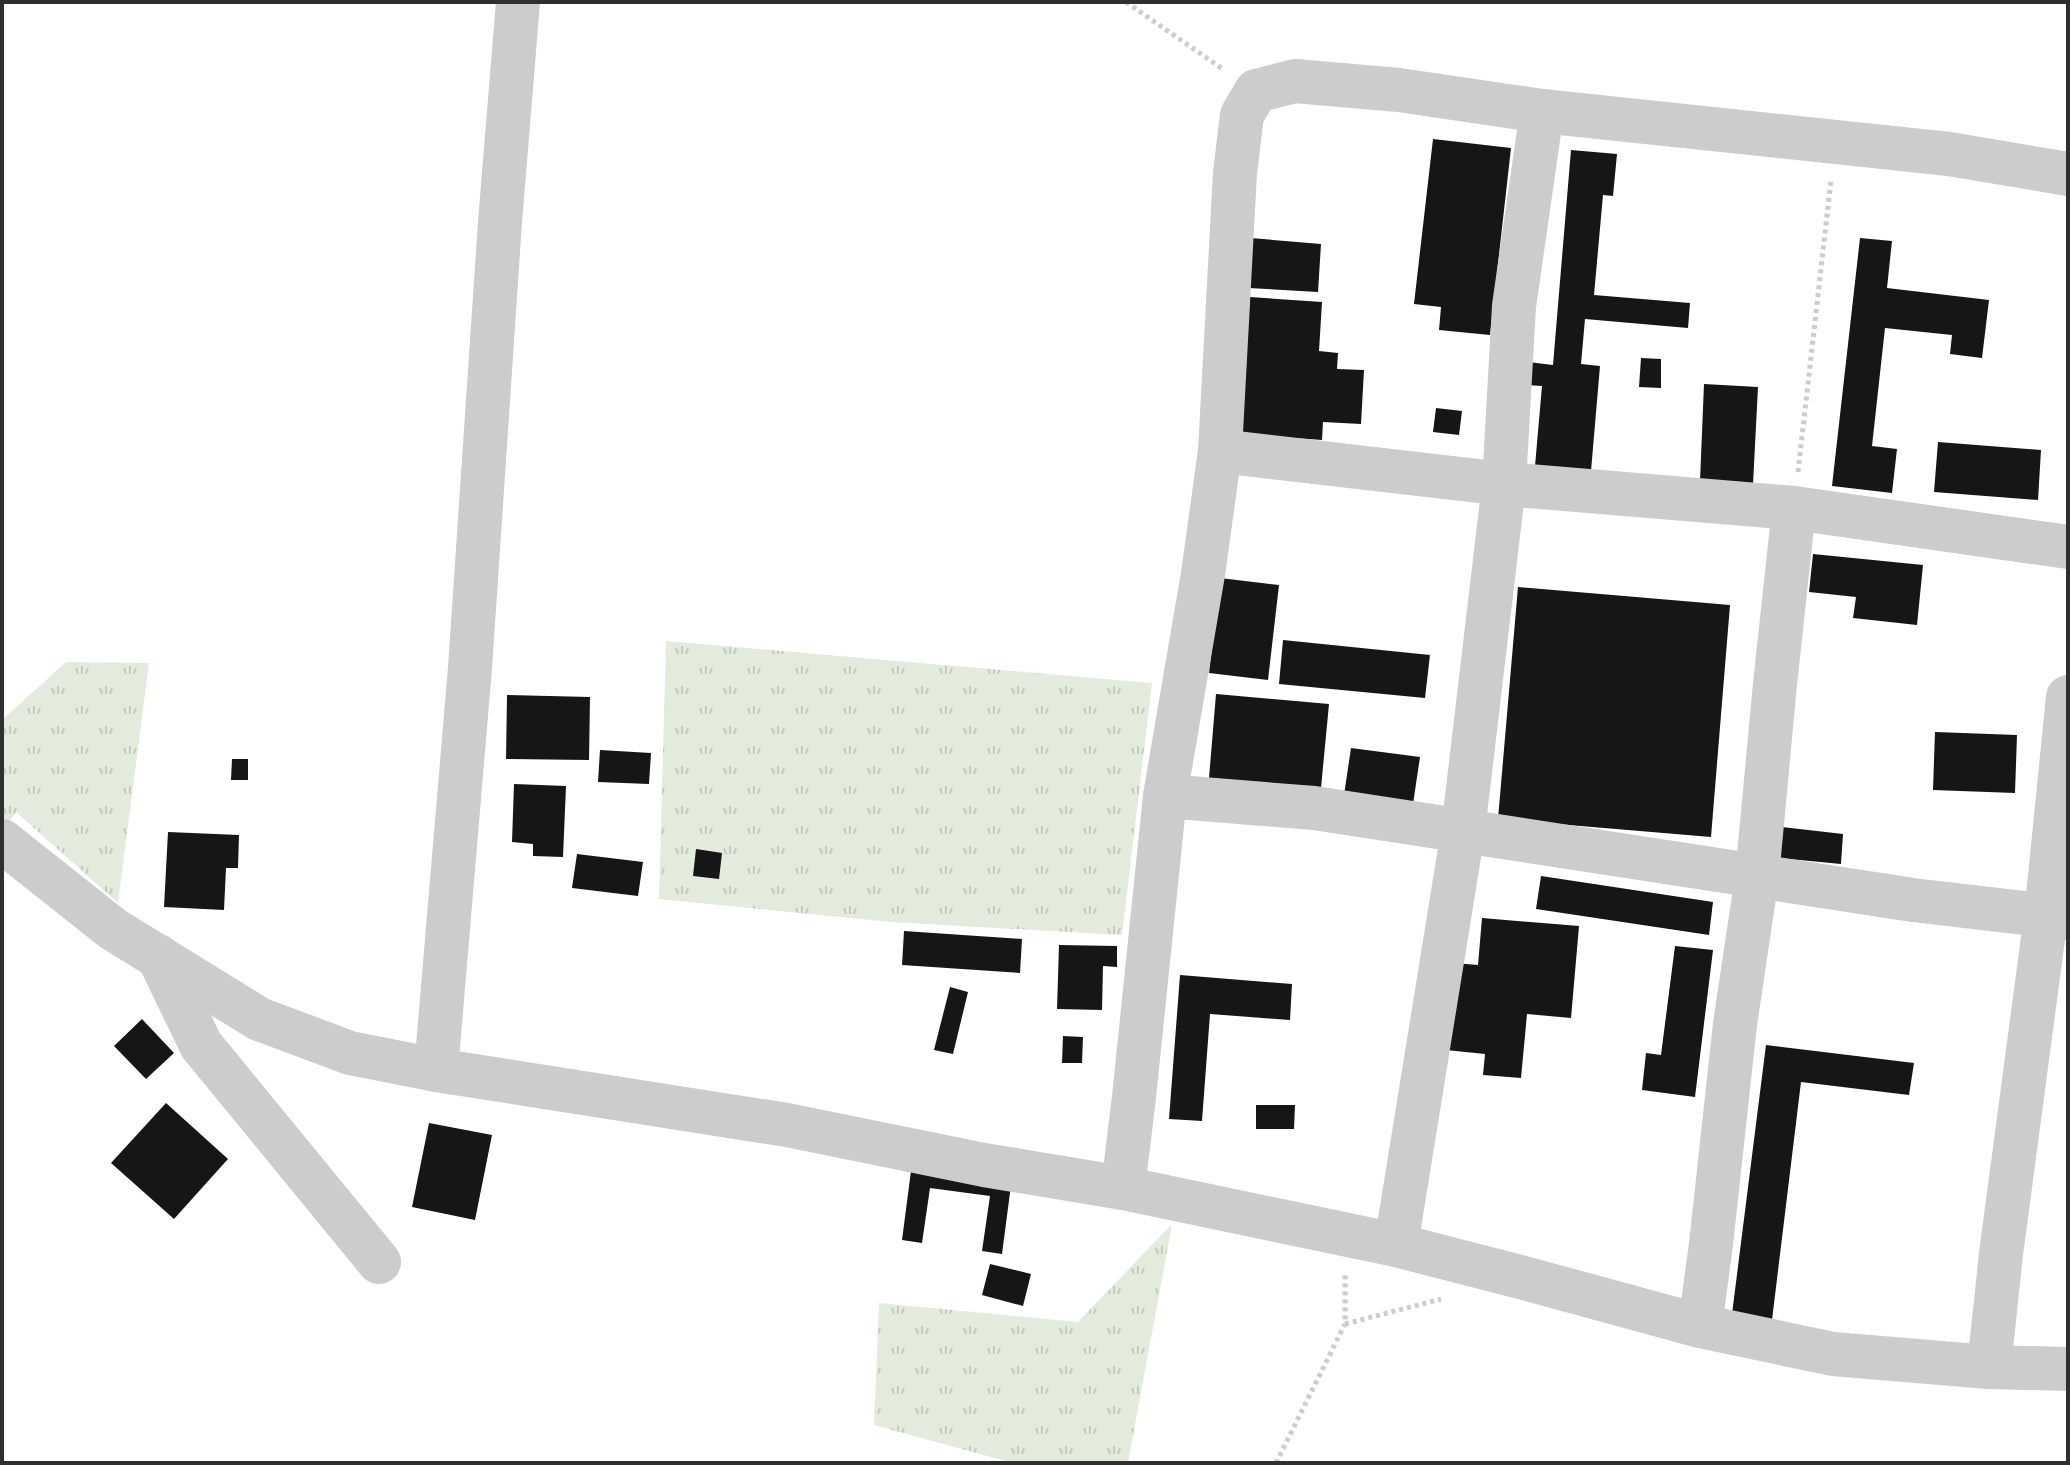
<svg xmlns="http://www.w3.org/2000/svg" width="2070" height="1465" font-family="'Noto Sans',sans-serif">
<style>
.grass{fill:url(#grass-tufts)}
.building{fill:#161616}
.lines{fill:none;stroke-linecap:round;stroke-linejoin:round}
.path{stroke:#ccc;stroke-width:5;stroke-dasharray:4 4;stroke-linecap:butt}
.minor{stroke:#ccc;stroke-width:44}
</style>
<defs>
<pattern id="grass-tufts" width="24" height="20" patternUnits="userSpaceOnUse" patternTransform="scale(2)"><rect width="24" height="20" fill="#e3ebdd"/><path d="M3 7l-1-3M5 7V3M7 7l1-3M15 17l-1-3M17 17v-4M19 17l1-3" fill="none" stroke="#c3cabe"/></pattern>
</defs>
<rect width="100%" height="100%" fill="#fff"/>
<g class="grass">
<polygon points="666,641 1152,683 1122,935 891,922 659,899"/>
<polygon points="66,662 149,663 118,903 16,812 2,831 2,720"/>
<polygon points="1172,1224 1128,1463 1013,1463 874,1425 879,1303 1078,1322"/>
</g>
<g class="building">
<polygon points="1433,139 1511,148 1490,335 1439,330 1441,307 1414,304"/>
<polygon points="1571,150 1617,154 1613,196 1603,195 1594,295 1690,303 1688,328 1585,319 1581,364 1600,366 1591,471 1535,466 1542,386 1526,385 1528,362 1553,365"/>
<polygon points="1251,238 1321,244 1318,292 1248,288"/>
<polygon points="1860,238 1892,241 1887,288 1989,300 1982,358 1950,354 1952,335 1885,328 1872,446 1897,449 1892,493 1832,486"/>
<polygon points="1250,297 1322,302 1319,351 1338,353 1337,369 1364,370 1361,424 1323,422 1322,440 1241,434"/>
<polygon points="1641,358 1661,359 1661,388 1639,387"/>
<polygon points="1704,384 1758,387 1753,484 1700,481"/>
<polygon points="1436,408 1462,411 1459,435 1433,432"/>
<polygon points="1938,442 2041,450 2038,500 1934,492"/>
<polygon points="1813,554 1923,565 1917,625 1853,618 1856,597 1809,592"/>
<polygon points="1220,578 1279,585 1268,680 1209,673"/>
<polygon points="1518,587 1730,605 1711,837 1498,819"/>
<polygon points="1283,640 1430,655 1425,698 1279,684"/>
<polygon points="1216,694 1329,704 1321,788 1209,778"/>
<polygon points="507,695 590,697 589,760 506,759"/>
<polygon points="1935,732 2017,735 2015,793 1933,790"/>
<polygon points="1351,748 1420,757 1413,804 1344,795"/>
<polygon points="600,750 651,753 649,784 598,782"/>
<polygon points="232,759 248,759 248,780 231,780"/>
<polygon points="514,784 566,786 563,857 533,856 533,844 512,842"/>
<polygon points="1782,827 1843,834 1841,864 1779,858"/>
<polygon points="168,832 239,835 238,868 226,868 224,910 164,907"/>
<polygon points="696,849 722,853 719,879 693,876"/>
<polygon points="577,854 643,862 638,896 572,888"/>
<polygon points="1541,876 1713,902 1709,935 1536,909"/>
<polygon points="1482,918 1579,926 1571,1018 1527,1014 1521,1078 1483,1075 1485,1054 1446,1050 1454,963 1478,965"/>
<polygon points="904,931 1022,939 1020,973 902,965"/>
<polygon points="1059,945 1117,946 1117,967 1103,966 1102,1010 1057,1009"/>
<polygon points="1675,946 1713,950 1695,1097 1642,1090 1646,1053 1661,1055"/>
<polygon points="1180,975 1292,984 1290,1020 1210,1014 1202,1121 1169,1119"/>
<polygon points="950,987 968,992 953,1054 934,1050"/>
<polygon points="142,1019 174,1053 146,1079 114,1046"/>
<polygon points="1063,1036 1083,1037 1082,1063 1062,1063"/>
<polygon points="1766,1045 1914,1063 1909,1095 1801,1082 1772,1320 1732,1314"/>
<polygon points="166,1103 228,1159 174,1219 111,1163"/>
<polygon points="1256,1105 1295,1105 1294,1129 1256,1129"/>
<polygon points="429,1123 492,1135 475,1220 412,1207"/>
<polygon points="911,1171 1011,1185 1002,1254 982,1251 990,1196 930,1188 922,1243 902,1240"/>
<polygon points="990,1264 1031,1274 1023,1306 982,1295"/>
</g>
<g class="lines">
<g class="path">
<polyline points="1126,2 1224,70"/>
<polyline points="1798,472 1831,180"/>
<polyline points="1345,1324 1441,1299"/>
<polyline points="1276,1463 1345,1324 1345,1272"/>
</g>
<g class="minor">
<polyline points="1220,451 1504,484 1794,508 2068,547"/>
<polyline points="1165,796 1314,808 1913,900 2068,918"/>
<polyline points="2,841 113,929 259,1019 350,1053 436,1070 787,1125 984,1165 1123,1188 1396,1245 1524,1278 1700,1326 1833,1354 1989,1367 2068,1369"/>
<polyline points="158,956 201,1045 379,1262"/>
<polyline points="436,1070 470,668 500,222 518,2"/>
<polyline points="1123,1188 1134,1097 1165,796 1203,574 1220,451 1235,173 1242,115 1256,91 1295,81 1399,90 1542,111 1949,154 2068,174"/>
<polyline points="1396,1245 1463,831 1504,484 1514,306 1542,111"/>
<polyline points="1700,1326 1711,1244 1735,1024 1757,877 1775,684 1794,508"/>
<polyline points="1989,1367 2001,1254 2046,916 2068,697"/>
</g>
</g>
<rect width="2070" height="1465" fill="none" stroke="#2f2f2f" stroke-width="8"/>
</svg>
